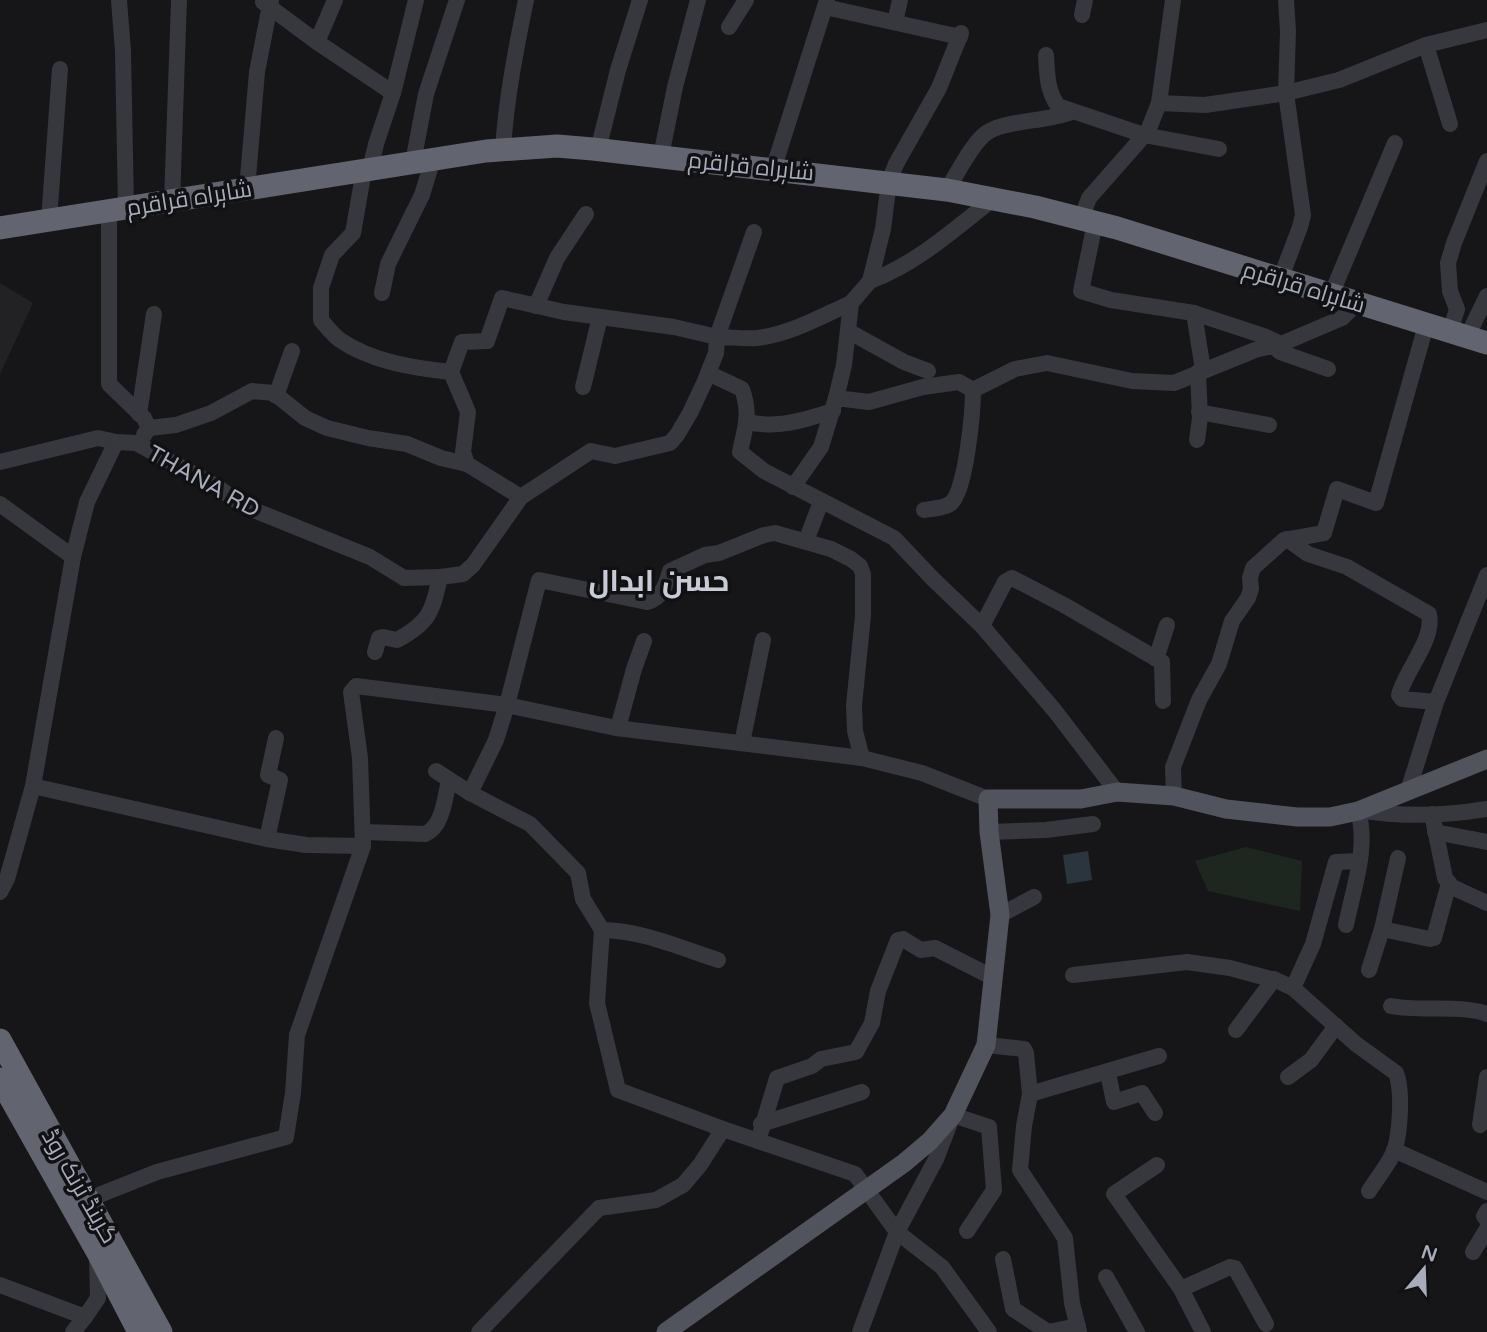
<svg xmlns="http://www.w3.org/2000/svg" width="1487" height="1332" font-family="'Varela Round',Cairo,sans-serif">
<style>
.built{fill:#222225}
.green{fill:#1d271f}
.water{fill:#2b353e}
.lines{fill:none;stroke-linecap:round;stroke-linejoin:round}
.minor{stroke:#37373e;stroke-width:16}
.major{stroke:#52545d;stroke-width:19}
.highway{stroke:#62656f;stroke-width:23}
.labels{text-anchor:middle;stroke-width:7;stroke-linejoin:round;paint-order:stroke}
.street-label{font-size:23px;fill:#a7acba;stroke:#111113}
.district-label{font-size:30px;font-weight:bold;fill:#c8cbd5;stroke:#111113}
</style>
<rect width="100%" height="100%" fill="#161618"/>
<polygon class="built" points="0,283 33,303 0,374"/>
<polygon class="green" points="1246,847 1302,861 1300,911 1208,891 1195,861"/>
<polygon class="water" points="1088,851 1092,880 1067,884 1063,855"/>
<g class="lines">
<g class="minor">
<polyline points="119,0 123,51 126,208"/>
<polyline points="263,2 317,42 393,93"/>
<polyline points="825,7 960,37"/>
<polyline points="1082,15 1085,0"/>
<polyline points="895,22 900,0"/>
<polyline points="729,27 746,0"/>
<polyline points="317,42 335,0"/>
<polyline points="1426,45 1450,124"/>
<path d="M1046,55C1047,73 1047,91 1058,106L1144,135L1219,149"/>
<polyline points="1159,103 1205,105 1286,93 1339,80 1426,45 1487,30"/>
<path d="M503,150C506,99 516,49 526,0"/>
<polyline points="598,150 618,70 640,0"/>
<polyline points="661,156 675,87 698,0"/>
<polyline points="413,162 426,94 457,0"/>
<polyline points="370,169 376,144 393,93 416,0"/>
<path d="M364,170L353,233L332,255L321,288V320C327,327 333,335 340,340C372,362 414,368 451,372L468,412L463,452L467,464"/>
<polyline points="773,170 827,0"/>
<polyline points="247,189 257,72 271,0"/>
<path d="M947,190C957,174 971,145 985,134C1002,120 1047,122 1071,112"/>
<polyline points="172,201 179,0"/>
<polyline points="109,210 109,384 144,418 149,428 144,435"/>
<polyline points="1081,219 1089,198 1148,131 1159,103 1173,0"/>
<polyline points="49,220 60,69"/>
<polyline points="1095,223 1081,291 1111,300 1194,313"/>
<polyline points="1280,280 1300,227 1303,215 1286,93 1288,31 1286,0"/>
<path d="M870,281C916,264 955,229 993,199"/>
<polyline points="382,293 388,264 422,195 433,159"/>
<polyline points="1331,295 1395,143"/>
<polyline points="536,306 557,258 586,214"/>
<polyline points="848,331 904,362 928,371"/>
<polyline points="1450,332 1457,309 1450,291 1448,263 1454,243 1487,161"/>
<polyline points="1467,337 1487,296"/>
<polyline points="1273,346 1280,352 1328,369"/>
<polyline points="1203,370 1194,313 1264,336 1281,344"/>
<polyline points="451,372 462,342 487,341 502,298 564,312 674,327 717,337 754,232"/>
<path d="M708,373L742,389C751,415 745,427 740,452L764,471L894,538L933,579L982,626L1055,711L1117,792"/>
<polyline points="583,387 600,317"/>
<polyline points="973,390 1015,369 1047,363 1132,381 1174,383 1255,350 1281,344 1342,318 1356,304"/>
<polyline points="276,396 292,351"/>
<polyline points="836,398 844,365 851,303 870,281 883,229 889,182 896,164 939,88 961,33"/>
<polyline points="1199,412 1269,425"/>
<polyline points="139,414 154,314"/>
<path d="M748,422C778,429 804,420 833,411"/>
<polyline points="149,428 176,425 211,413 252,391 274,393 305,418 327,428 368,438 407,444 441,458 467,464 521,497"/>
<polyline points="1197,440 1200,418 1198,372"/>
<polyline points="0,462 98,438 116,442 136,443 216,486 244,506 370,557 404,578 440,577"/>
<polyline points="793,487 821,447 836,398 869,402 923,387 959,382 973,390"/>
<polyline points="0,504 73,557"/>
<path d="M924,510C932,509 945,508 951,503C966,491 973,411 973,390"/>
<path d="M1287,539L1308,554L1347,567L1429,614C1435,639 1405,671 1399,695L1402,699L1436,702"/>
<polyline points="806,541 821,502"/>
<polyline points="982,626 1005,582 1012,578 1064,605 1162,662 1163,701"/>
<path d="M375,652L379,638L383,637L397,640C430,622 432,612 440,577L463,574L473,565L521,497L591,451L615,456L670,443L677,435L690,413L705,381L716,353L717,337C730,337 744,339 757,338C791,334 820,317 851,303"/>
<polyline points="1156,659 1167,625"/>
<polyline points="618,728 634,669 644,641"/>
<polyline points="742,743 763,640"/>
<polyline points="436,771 470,793 530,824 578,873 583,899 602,930 597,1003 618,1090 723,1129"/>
<polyline points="33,786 267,839 306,845 363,846"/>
<polyline points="1408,791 1436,702 1487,575"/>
<path d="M470,793L496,740L507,705L539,580L647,602C662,598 666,585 670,571L705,555L719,553L764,535L775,533L831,549L851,559L860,566L863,574V616L854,705L855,731L862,758"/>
<polyline points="1174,796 1173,767 1199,700 1219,664 1232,621 1248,598 1251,589 1250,578 1253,568 1284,540 1324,533 1337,489 1376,503 1426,325"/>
<path d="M1359,810C1401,817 1445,816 1487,809"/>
<polyline points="1432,814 1445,878 1452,887 1487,903"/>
<path d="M363,832L425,834C443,827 445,797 449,780"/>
<polyline points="989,832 1046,830 1093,824"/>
<polyline points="1435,832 1487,842"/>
<polyline points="267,839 280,780 268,775 276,738"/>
<polyline points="0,892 7,879 33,786 73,557 87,502 116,442"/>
<polyline points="1000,915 1034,897"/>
<path d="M1346,925C1353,889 1369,847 1358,811"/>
<polyline points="1382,929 1430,939 1434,938 1449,883"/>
<path d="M602,930C640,930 681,948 718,960"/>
<polyline points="1369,970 1382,929 1398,858"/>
<path d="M1073,975L1187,962L1230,968L1278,981L1293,988L1356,1044L1396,1073C1403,1091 1400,1130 1395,1149C1390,1163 1377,1178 1369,1191"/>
<polyline points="1293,988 1313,944 1336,862 1359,861"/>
<path d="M1391,1006C1421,1012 1460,1004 1487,1014"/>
<polyline points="1236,1030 1274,979"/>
<polyline points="986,1045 1024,1049 1026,1053 1030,1094 1024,1126 1020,1170 1065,1238 1072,1303 1079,1332"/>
<polyline points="1108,1073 1114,1102 1142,1093 1155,1113"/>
<polyline points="1288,1077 1311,1060 1336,1026"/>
<polyline points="1030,1094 1159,1056"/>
<polyline points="761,1124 862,1092"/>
<polyline points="1480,1125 1487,1077"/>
<polyline points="758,1141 777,1078 812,1066 821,1059 856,1052 872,1023 878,991 898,940 903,939 921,950 935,948 994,978"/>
<polyline points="1394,1150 1487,1192"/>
<polyline points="1157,1165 1114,1194 1181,1289 1203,1332"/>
<polyline points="89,1199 157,1172 286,1137 293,1093 297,1035 363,846 360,758 351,692 356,686 507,705 616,728 862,758 922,773 988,799"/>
<polyline points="1487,1211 1484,1216 1487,1220"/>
<polyline points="1473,1252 1487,1229"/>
<polyline points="1003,1259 1013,1309 1048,1332 1078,1326"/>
<polyline points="1106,1277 1137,1332"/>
<polyline points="0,1285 85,1317 98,1298 97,1256"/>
<polyline points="1181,1289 1230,1267 1235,1268 1266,1324"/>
<polyline points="73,1332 85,1317"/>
<polyline points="479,1332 599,1208 656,1200 683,1185 700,1165 723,1129 855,1174 897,1232 942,1267 989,1332"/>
<polyline points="860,1332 897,1232 936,1159 953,1115 989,1127 994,1190 967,1231"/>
</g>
<polyline class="major" points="666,1332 904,1163 930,1141 953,1115 986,1045 1000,915 989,832 988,799 1081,799 1117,792 1174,796 1226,809 1297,817 1330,817 1358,811 1487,759"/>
<g class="highway">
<polyline points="0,228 486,151 557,146 593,149 947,190 1035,207 1117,228 1487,343"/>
<polyline points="0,1040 161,1332"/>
<polyline points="0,1079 97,1251 139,1332"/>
</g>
</g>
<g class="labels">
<g class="street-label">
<text transform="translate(751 166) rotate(6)" y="8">شاہراہ قراقرم</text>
<text transform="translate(189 198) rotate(-9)" y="8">شاہراہ قراقرم</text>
<text transform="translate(1304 287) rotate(17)" y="8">شاہراہ قراقرم</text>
<text transform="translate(204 481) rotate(29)" y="8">THANA RD</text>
<text transform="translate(80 1186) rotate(60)" y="8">گرینڈ ٹرنک روڈ</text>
</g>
<g class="district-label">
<text x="659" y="591">حسن ابدال</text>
</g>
</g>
<g transform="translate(1424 1269) rotate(19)" stroke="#111113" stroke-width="5" paint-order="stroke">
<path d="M0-5L12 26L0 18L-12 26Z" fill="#a7acba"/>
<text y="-10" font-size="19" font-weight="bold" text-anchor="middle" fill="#a7acba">N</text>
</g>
</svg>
